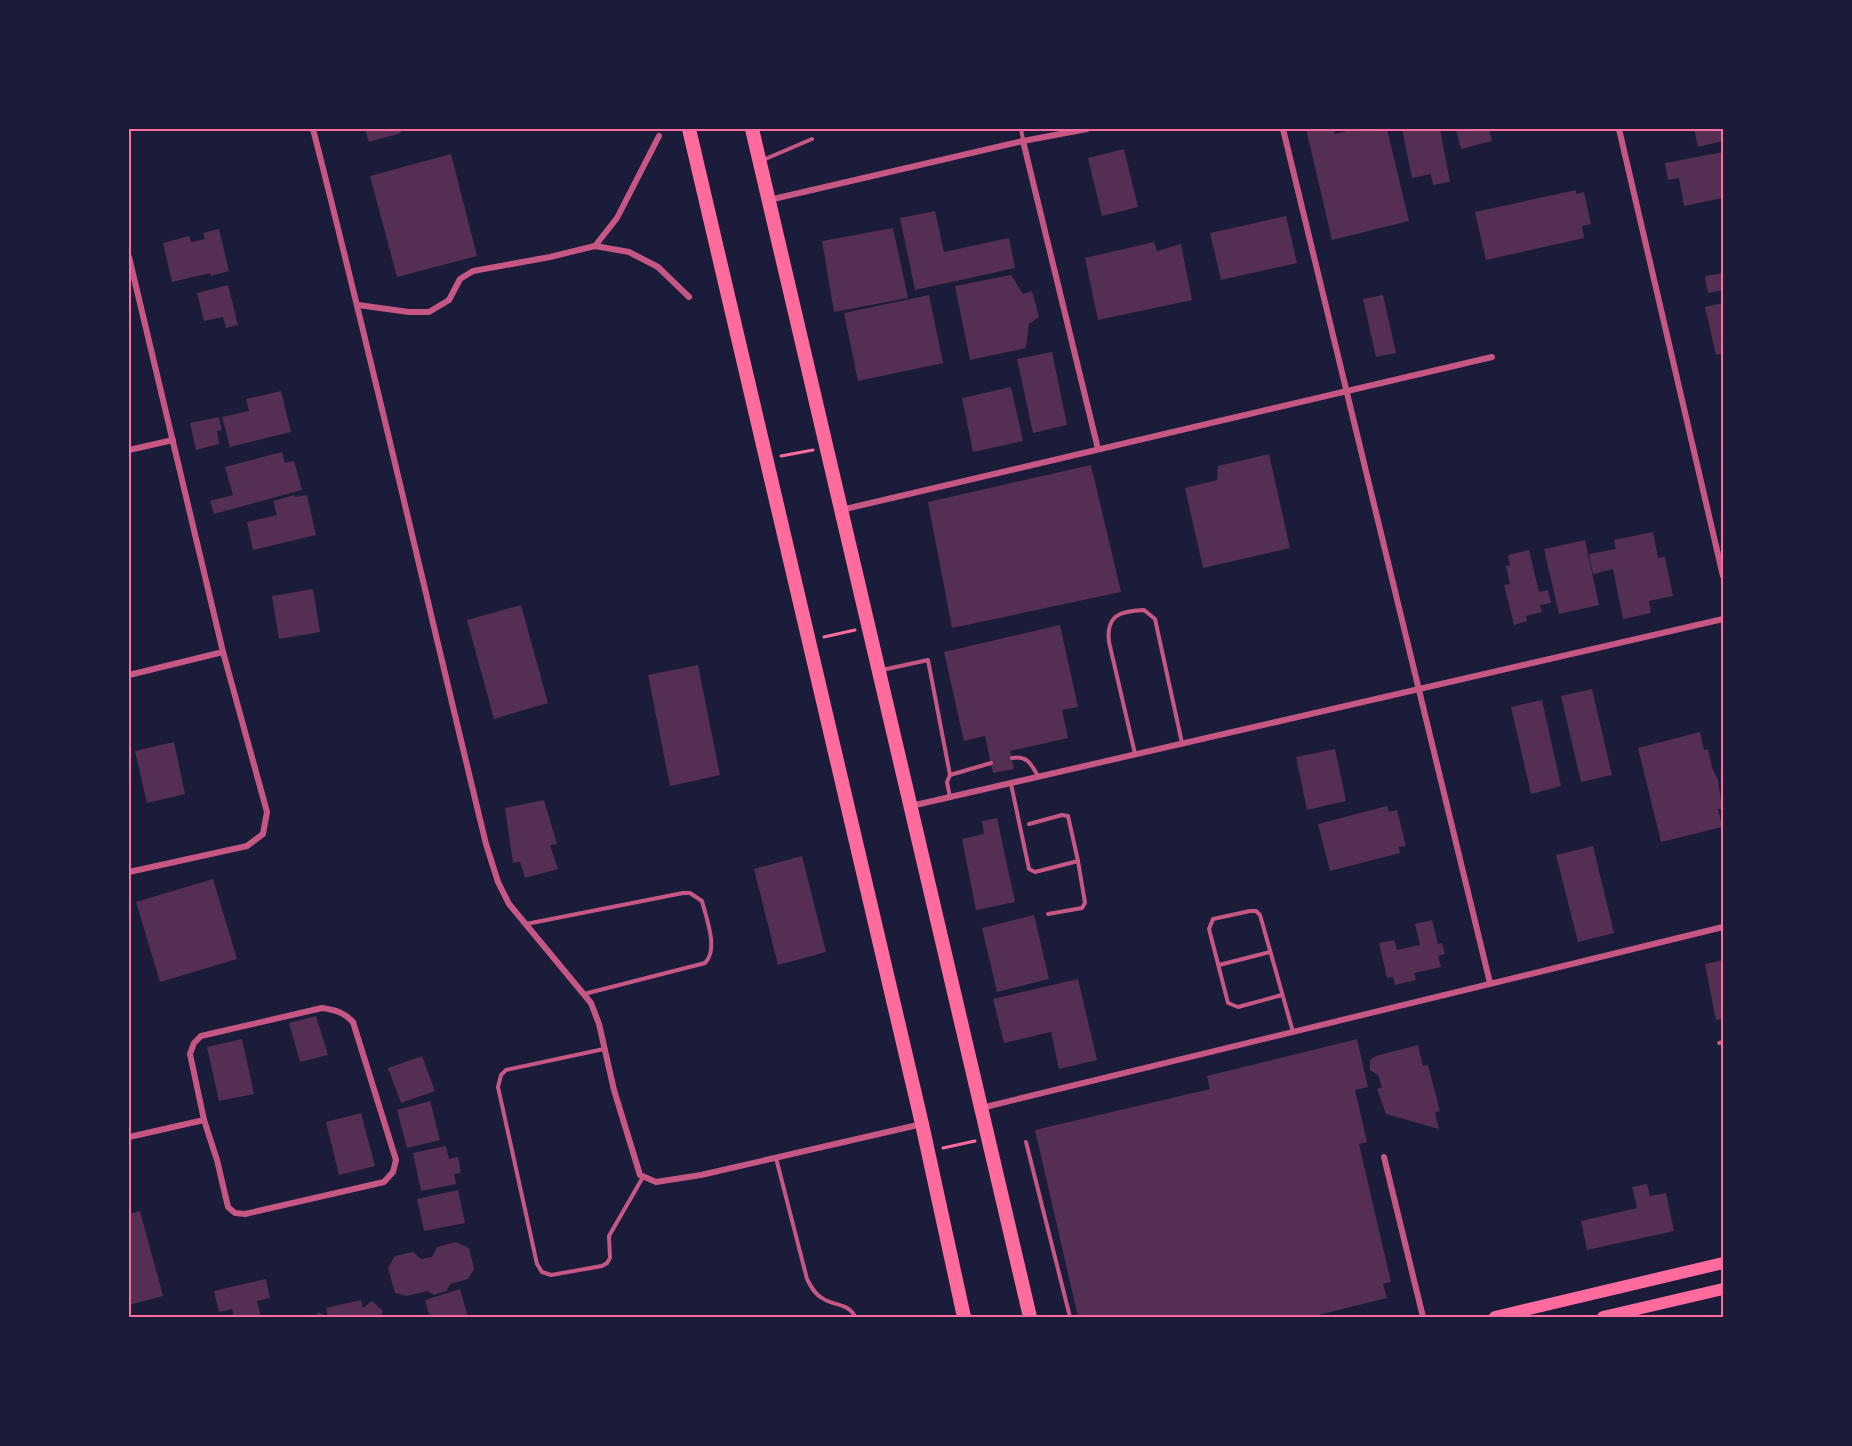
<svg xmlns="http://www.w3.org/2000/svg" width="1852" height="1446" font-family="'Public Sans',sans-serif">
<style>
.building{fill:#542f53}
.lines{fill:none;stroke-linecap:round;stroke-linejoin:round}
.path{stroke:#ff6b9d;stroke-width:3}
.service{stroke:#c65784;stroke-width:4}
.minor{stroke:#c65784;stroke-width:6}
.secondary{stroke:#ff6b9d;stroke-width:12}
.primary{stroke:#ff6b9d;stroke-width:14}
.neatline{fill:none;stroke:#ff6b9d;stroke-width:2}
</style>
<rect width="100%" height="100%" fill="#1b1b3a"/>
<g class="building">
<polygon points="365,129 400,129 401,133 369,142"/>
<polygon points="1306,129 1334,129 1335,134 1354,129 1387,129 1409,221 1332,240"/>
<polygon points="1402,129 1440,129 1450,182 1433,185 1431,174 1412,178"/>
<polygon points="1456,129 1489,129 1492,141 1461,149"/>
<polygon points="1694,129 1723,129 1723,141 1698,147"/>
<polygon points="1124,149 1138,207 1102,216 1088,158"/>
<polygon points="1723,152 1722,198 1684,206 1679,178 1668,180 1665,163"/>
<polygon points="451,154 477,256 397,277 370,176"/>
<polygon points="1576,190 1576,194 1584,192 1591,224 1582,226 1584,238 1486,260 1475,212"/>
<polygon points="935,211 944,252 1009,238 1015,268 915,290 900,218"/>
<polygon points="1286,216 1297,263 1221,280 1210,233"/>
<polygon points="893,228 908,298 834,312 822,241"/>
<polygon points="219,229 229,271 211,276 210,273 172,282 163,243 189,236 191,242 205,239 203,233"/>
<polygon points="1154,242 1157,251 1181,244 1192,300 1098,320 1085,258"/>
<polygon points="1723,273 1723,290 1708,293 1705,276"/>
<polygon points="1011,275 1023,294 1032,291 1039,317 1029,324 1026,348 970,360 955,286"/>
<polygon points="228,285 238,325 226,328 223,317 204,321 197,293"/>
<polygon points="929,295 943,363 858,381 844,313"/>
<polygon points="1383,295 1396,353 1376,357 1363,299"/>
<polygon points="1723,303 1723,353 1716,355 1705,307"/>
<polygon points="1052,352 1067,425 1033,433 1017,359"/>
<polygon points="1011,387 1023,441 973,452 962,398"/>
<polygon points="281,391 291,432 230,447 222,417 249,411 246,399"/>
<polygon points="219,417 222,430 217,431 219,444 196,450 190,423"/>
<polygon points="282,452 285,463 294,461 302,490 214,514 210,501 233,495 225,467"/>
<polygon points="1269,454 1290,548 1203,568 1185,488 1217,480 1218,466"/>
<polygon points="1091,465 1121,592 952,628 928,502"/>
<polygon points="295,495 295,497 307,495 316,535 253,550 247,522 277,515 273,501"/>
<polygon points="1653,532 1658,558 1665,557 1673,596 1649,601 1651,613 1623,619 1613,569 1593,574 1589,554 1616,549 1614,540"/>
<polygon points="1585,540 1599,605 1559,614 1544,549"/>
<polygon points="1529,550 1539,592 1548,590 1551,603 1540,605 1542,612 1526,616 1527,621 1514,625 1504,585 1510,584 1506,566 1510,565 1508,555"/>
<polygon points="313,589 320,632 279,639 272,596"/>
<polygon points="521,605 548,703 494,719 467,620"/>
<polygon points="1060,625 1078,707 1062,710 1068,738 1010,751 1014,769 993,773 985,736 964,741 944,652"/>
<polygon points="698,665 720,775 670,786 648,675"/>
<polygon points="1592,689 1612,775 1581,782 1561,696"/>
<polygon points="1542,700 1561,786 1531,794 1511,707"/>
<polygon points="1700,732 1704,750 1708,749 1712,768 1718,780 1722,809 1718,809 1722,827 1661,842 1638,748"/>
<polygon points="174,742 185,794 147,803 135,751"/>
<polygon points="1335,749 1346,801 1307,810 1296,757"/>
<polygon points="544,800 557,844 550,845 558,869 525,878 520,862 513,863 505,808"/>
<polygon points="1387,806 1389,812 1397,810 1406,846 1399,847 1400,853 1330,871 1318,824"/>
<polygon points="997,818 1015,902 976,910 962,839 984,834 982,821"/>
<polygon points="1593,846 1614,933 1578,942 1556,855"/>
<polygon points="802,856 826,952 778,965 754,869"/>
<polygon points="213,879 237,959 160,982 136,902"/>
<polygon points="1034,915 1049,979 997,992 982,928"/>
<polygon points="1432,920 1438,944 1442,943 1445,954 1438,956 1441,967 1414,973 1416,980 1395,985 1393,977 1387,978 1379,943 1394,940 1397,950 1420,945 1415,924"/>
<polygon points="1723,960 1723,1019 1716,1020 1705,964"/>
<polygon points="1078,979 1097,1060 1059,1069 1051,1032 1004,1043 993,999"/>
<polygon points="316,1016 328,1055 300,1062 289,1023"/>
<polygon points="242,1039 254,1094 219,1101 207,1047"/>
<polygon points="1357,1039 1368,1087 1355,1090 1367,1142 1359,1144 1391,1282 1383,1284 1387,1298 1310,1317 1078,1317 1035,1130 1210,1089 1207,1076"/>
<polygon points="1418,1045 1423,1066 1428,1065 1440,1111 1435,1112 1439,1129 1386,1114 1377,1089 1382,1087 1378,1075 1370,1070 1370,1060 1376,1056"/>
<polygon points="422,1056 435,1091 401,1103 388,1068"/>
<polygon points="430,1101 440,1140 407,1148 397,1110"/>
<polygon points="361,1113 375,1166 339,1175 326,1122"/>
<polygon points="446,1146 449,1159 458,1157 461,1173 454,1174 456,1184 421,1191 413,1153"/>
<polygon points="1647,1184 1650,1196 1666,1193 1674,1231 1587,1250 1581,1221 1637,1208 1632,1187"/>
<polygon points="458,1190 465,1223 424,1231 417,1199"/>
<polygon points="140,1211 163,1296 129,1305 129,1214"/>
<polygon points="456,1242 469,1248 474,1269 468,1279 450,1284 447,1291 434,1295 428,1291 407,1296 395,1293 388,1268 395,1256 413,1252 421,1259 432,1257 437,1247"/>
<polygon points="266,1279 270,1298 257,1301 261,1317 234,1317 232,1309 219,1312 214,1291"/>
<polygon points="460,1289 468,1317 430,1317 425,1300"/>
<polygon points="361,1300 363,1308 372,1301 383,1311 380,1317 316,1317 318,1312 328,1317 326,1308"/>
</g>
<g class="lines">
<g class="path">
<polyline points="781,456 813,450"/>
<polyline points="824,637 855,630"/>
<polyline points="943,1148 975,1141"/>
</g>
<g class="service">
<polyline points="1021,129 1023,140"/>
<polyline points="763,160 812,139"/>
<polyline points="882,670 928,660 950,775"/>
<path d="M1135,754L1109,642C1106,615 1120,611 1144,610L1155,619L1182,743"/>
<path d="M1012,758C1027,755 1031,764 1038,776"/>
<polyline points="1011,784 1029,869 1035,872 1078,861 1068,816 1062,815 1029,824"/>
<polyline points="950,797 947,782 950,775 991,763"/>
<polyline points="1048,914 1082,908 1085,903 1078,861"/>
<path d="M526,924L683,893H690L702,901C706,918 719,949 705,963L584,994"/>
<polyline points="1219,965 1270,952"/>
<polyline points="1282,995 1238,1007 1228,1003 1209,929 1213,919 1250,911 1256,911 1260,915 1293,1032"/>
<polyline points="1719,1043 1723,1042"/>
<polyline points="604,1049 506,1070 501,1075 498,1087 537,1264 542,1272 551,1275 602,1266 607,1263 610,1258 609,1236 643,1177"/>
<polyline points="1026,1142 1070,1317"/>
<path d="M776,1158L807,1279C811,1286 814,1294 822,1298C833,1306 849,1303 855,1317"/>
</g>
<g class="minor">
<path d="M313,129C374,367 428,606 486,844L498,882L509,904L591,1003L599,1024L614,1090L640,1175L656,1182L701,1175L922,1124"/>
<polyline points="1283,129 1490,983"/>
<polyline points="1619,129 1723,576"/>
<polyline points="1023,141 1098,449"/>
<polyline points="769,200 1023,141 1087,129"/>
<polyline points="595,246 617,218 659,136"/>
<polyline points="129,257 223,652 267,812 263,834 247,846 129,872"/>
<polyline points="358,305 409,312 429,312 449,300 460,279 473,271 550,257 595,246 629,252 658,267 689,297"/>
<polyline points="129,450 173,440"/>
<polyline points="841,510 1492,357"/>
<polyline points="129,675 223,652"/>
<polyline points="911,806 1723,619"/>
<path d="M322,1008C335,1010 344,1012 353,1022L396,1160L393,1172L384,1182L245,1214L235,1213L228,1207L217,1160L204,1120L190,1054L194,1043L201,1036Z"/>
<polyline points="981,1108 1723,927"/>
<polyline points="129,1137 204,1120"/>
<polyline points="1384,1157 1423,1317"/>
</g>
<g class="secondary">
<polyline points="1495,1317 1723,1263"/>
<polyline points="1603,1317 1723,1289"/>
</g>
<g class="primary">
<polyline points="689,129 922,1124 964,1317"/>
<polyline points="752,129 1030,1317"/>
</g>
</g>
<rect width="1852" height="1446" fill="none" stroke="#1b1b3a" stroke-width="261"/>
<rect x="130" y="130" width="1592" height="1186" class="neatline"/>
</svg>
